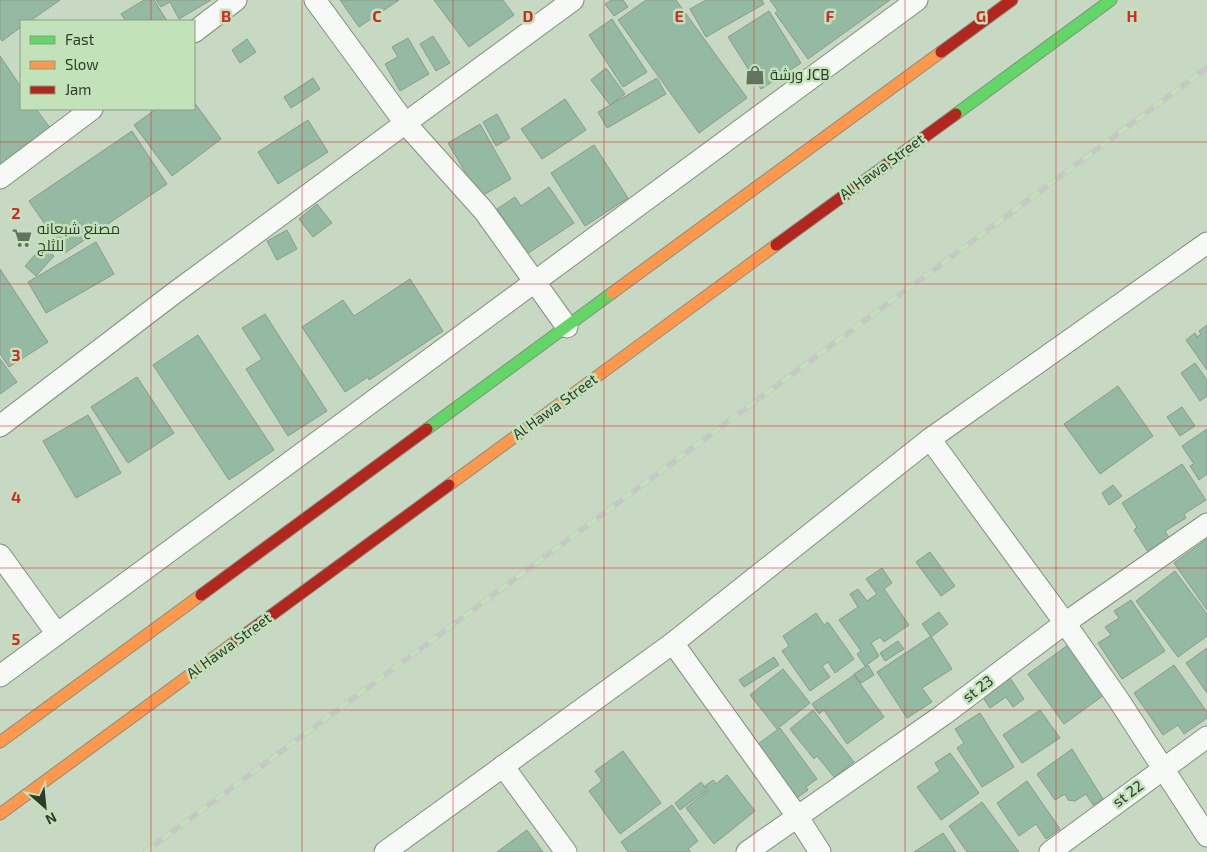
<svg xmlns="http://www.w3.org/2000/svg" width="1207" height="852" font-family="'Exo 2',Cairo,sans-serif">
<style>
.building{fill:#95baa3;stroke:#8a9b8c}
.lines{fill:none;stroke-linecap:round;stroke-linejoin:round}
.street-casing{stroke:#83917f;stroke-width:23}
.fast-casing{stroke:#83917f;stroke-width:13}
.slow-casing{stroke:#83917f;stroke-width:13}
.jam-casing{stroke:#83917f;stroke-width:13}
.street{stroke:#f7f9f6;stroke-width:21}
.fast{stroke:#63d668;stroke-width:11}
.slow{stroke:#ff974d;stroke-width:11}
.jam{stroke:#b3261e;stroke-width:11}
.rail-casing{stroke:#c4cac3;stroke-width:5.5}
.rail{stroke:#c2e2b9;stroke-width:4;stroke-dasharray:11;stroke-linecap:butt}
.grid{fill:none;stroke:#d62828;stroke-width:1;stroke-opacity:0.55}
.labels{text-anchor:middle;stroke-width:5;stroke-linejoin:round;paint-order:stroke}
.poi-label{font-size:15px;fill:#2f3c2c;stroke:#c2e2b9;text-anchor:start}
.street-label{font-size:15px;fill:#2f3c2c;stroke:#c2e2b9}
.grid-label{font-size:16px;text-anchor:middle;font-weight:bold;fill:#d62828;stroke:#c2e2b9;stroke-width:5;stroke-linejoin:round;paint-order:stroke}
</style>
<rect width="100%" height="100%" fill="#c7d9c2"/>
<g class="building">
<polygon points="0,0 60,0 30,21 21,21 21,27 2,41 0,38"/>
<polygon points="144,0 154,0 167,21 126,21 121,14"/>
<polygon points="156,0 211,0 179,19 170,2 161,7"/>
<polygon points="340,0 399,0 359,27"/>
<polygon points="434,0 503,0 514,15 469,47"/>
<polygon points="611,0 623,0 628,7 614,16 605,4"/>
<polygon points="646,0 676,0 747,98 699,133 618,20"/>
<polygon points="706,0 762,0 764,4 706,37 690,9"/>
<polygon points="770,0 890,0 808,59 775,13 778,11"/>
<polygon points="769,11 801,63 761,89 728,37"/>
<polygon points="612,19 647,72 623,87 589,35"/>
<polygon points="433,36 450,63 436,71 420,44"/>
<polygon points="408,38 429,74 400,91 385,64 398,57 392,47"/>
<polygon points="247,39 256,52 240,63 232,50"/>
<polygon points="0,56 21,87 21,109 36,109 51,129 0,164"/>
<polygon points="606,68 625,94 610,105 591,80"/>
<polygon points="313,78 320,89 291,108 284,97"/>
<polygon points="657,78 666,94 607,128 598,112"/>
<polygon points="565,99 586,130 542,159 521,129"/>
<polygon points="194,102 221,139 172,176 134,125 156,109 194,109"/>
<polygon points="497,114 510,138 496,146 483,122"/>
<polygon points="308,120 328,152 278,184 258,152"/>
<polygon points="480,124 511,179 480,197 448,143"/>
<polygon points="132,131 167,184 65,253 29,201"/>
<polygon points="594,145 628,198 585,226 551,173"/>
<polygon points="549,187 574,223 527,254 497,209 515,197 521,206"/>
<polygon points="317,204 332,223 313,237 299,219"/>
<polygon points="287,230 297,249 277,260 267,241"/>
<polygon points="96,242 114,274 46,313 28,282"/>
<polygon points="43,246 54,256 36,276 25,266"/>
<polygon points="0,269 48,342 9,367 0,354"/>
<polygon points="410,279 443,331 369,380 368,377 345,392 302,327 343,300 354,316"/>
<polygon points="265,314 327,411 288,436 246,369 262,359 242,328"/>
<polygon points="1207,325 1207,370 1186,340 1195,333 1197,337 1201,334 1199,331"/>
<polygon points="198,335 274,450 229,480 153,365"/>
<polygon points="0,359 17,382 0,394"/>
<polygon points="1195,363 1207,380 1207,396 1200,401 1181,373"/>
<polygon points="137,377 174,433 128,463 91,407"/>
<polygon points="1118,386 1153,436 1100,474 1064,424"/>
<polygon points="1182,407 1195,426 1180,436 1167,417"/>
<polygon points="88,415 121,473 76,498 43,441"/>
<polygon points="1207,429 1207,474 1199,480 1190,466 1194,464 1182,446"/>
<polygon points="1182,464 1206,500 1184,514 1186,518 1165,531 1171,541 1150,555 1134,530 1137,527 1122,503"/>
<polygon points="1113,485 1122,496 1109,505 1102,493"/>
<polygon points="1207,539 1207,610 1174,563"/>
<polygon points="930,552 955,586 941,596 916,562"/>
<polygon points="882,568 892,583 884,589 909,625 884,642 880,637 871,643 879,656 865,666 857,654 861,651 839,620 858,607 850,594 858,589 867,601 877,594 866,579"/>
<polygon points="1175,571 1207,614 1207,636 1178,657 1136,601"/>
<polygon points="1131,600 1165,651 1122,679 1098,643 1111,635 1105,627 1119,618 1114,611"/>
<polygon points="939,612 948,624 931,637 922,624"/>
<polygon points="816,613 824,625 828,622 854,659 835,673 828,662 822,666 830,677 810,691 782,651 789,646 783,636"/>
<polygon points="931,636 952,669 922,688 932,702 907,718 877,672"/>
<polygon points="898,641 904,649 885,661 880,653"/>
<polygon points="1068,645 1104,695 1064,724 1028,674"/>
<polygon points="1207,648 1207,693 1186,663"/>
<polygon points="774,657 779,665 744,687 739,680"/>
<polygon points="868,665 874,675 861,683 854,674"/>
<polygon points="1174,665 1207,712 1207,718 1184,734 1178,725 1163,735 1134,693"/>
<polygon points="783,669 810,703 777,729 750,695"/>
<polygon points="854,675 884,717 847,744 824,710 819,714 812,704"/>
<polygon points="1010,678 1024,699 1013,707 1006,697 990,708 982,696"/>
<polygon points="813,710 854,762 834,777 817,756 814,759 790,729"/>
<polygon points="1040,710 1060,738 1022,763 1003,735"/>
<polygon points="980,713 1014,767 982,787 957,748 964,743 955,729"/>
<polygon points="780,728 817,779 806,787 808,790 794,800 755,746"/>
<polygon points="1072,749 1103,799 1093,805 1086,794 1075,801 1068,800 1065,794 1055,800 1037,774"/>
<polygon points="623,751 661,803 620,834 589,791 602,781 595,771"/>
<polygon points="950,753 979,793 941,820 917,787 940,771 935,763"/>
<polygon points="727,775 755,811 714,844 686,808 709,790 705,786 713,780 716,784"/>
<polygon points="1027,781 1060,829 1046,839 1036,824 1019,836 997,803"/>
<polygon points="701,782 707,790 680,810 675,803"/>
<polygon points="982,802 1019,852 967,852 949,826"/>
<polygon points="672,805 698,841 688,849 691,852 628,852 621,842"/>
<polygon points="527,830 543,852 497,852"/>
<polygon points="943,833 956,852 914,852"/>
</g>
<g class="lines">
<defs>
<g id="street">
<polyline points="315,0 405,123 484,211 567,327"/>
<polyline points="194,32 236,0"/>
<polyline points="0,178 92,109"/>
<polyline points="0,426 173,294 573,0"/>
<polyline points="930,439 1065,623 1118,699 1207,836"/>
<polyline points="0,555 57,634"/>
<polyline points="673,643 797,816 820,852"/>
<polyline points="0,676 917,0"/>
<polyline points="503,766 566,852"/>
<polyline points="385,852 673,643 930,439 1207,243"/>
<polyline points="747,852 943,715 1065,623 1207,524"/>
<polyline points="1050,852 1207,737"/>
</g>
<g id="fast">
<polyline points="956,114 1111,0"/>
<polyline points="427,429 612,293"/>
</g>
<g id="slow">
<polyline points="612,293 941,52"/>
<polyline points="449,485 776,245"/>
<polyline points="0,742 201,595"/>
<polyline points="0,814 236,641"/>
</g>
<g id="jam">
<polyline points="941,52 1012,0"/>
<polyline points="776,245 956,114"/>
<polyline points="201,595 427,429"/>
<polyline points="236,641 449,485"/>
</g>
</defs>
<use href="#street" class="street-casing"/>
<use href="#fast" class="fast-casing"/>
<use href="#slow" class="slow-casing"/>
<use href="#jam" class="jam-casing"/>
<use href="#street" class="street"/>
<use href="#fast" class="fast"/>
<use href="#slow" class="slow"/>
<use href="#jam" class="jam"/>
<defs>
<polyline id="rail" points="145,852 1207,68"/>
</defs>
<use href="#rail" class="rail-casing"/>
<use href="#rail" class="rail"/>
</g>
<path class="grid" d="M151,0V21M302,0V852M453,0V852M604,0V852M754,0V852M905,0V852M1056,0V852M151,109V852M0,142H1207M0,284H1207M0,426H1207M0,568H1207M0,710H1207"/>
<defs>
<symbol id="shop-bare" viewBox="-9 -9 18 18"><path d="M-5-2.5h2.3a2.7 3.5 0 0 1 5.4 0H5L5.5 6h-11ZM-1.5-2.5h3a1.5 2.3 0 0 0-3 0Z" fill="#647360" stroke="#c2e2b9" stroke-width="2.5" paint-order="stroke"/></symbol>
<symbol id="supermarket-bare" viewBox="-9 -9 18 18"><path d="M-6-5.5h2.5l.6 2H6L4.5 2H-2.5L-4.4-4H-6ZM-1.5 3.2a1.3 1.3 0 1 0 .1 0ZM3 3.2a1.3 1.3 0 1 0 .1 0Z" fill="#647360" stroke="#c2e2b9" stroke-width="2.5" paint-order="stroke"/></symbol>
</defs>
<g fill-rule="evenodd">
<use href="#shop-bare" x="741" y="61" width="28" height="28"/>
<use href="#supermarket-bare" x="8" y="224" width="28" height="28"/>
</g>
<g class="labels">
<g class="poi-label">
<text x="770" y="80">ورشة JCB</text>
<text x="37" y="234">مصنع شبعانه<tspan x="37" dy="17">للثلج</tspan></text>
</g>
<g class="street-label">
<text transform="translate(882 167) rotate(-36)" y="5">Al Hawa Street</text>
<text transform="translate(555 407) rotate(-36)" y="5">Al Hawa Street</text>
<text transform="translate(229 646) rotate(-36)" y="5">Al Hawa Street</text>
<text transform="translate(978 689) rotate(-37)" y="5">st 23</text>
<text transform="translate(1128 794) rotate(-37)" y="5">st 22</text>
</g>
</g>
<g class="grid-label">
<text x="226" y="22">B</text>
<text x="377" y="22">C</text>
<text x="528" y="22">D</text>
<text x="679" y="22">E</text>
<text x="830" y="22">F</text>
<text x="981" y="22">G</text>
<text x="1132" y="22">H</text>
<text x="16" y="219">2</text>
<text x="16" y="361">3</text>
<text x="16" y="503">4</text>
<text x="16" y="645">5</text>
</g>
<rect x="20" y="20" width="175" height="90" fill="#c2e2b9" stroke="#87a081"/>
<rect x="30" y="36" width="25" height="8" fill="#63d668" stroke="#87a081"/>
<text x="65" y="45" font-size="15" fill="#2f3c2c">Fast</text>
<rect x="30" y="61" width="25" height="8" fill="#ff974d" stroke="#87a081"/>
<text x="65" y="70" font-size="15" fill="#2f3c2c">Slow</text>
<rect x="30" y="86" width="25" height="8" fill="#b3261e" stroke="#87a081"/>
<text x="65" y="95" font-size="15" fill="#2f3c2c">Jam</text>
<g transform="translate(45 807) rotate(153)" stroke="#c2e2b9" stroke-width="4" paint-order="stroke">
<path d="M0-4L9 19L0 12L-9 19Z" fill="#2f3c2c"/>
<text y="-8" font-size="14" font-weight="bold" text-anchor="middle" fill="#2f3c2c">N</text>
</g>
</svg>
